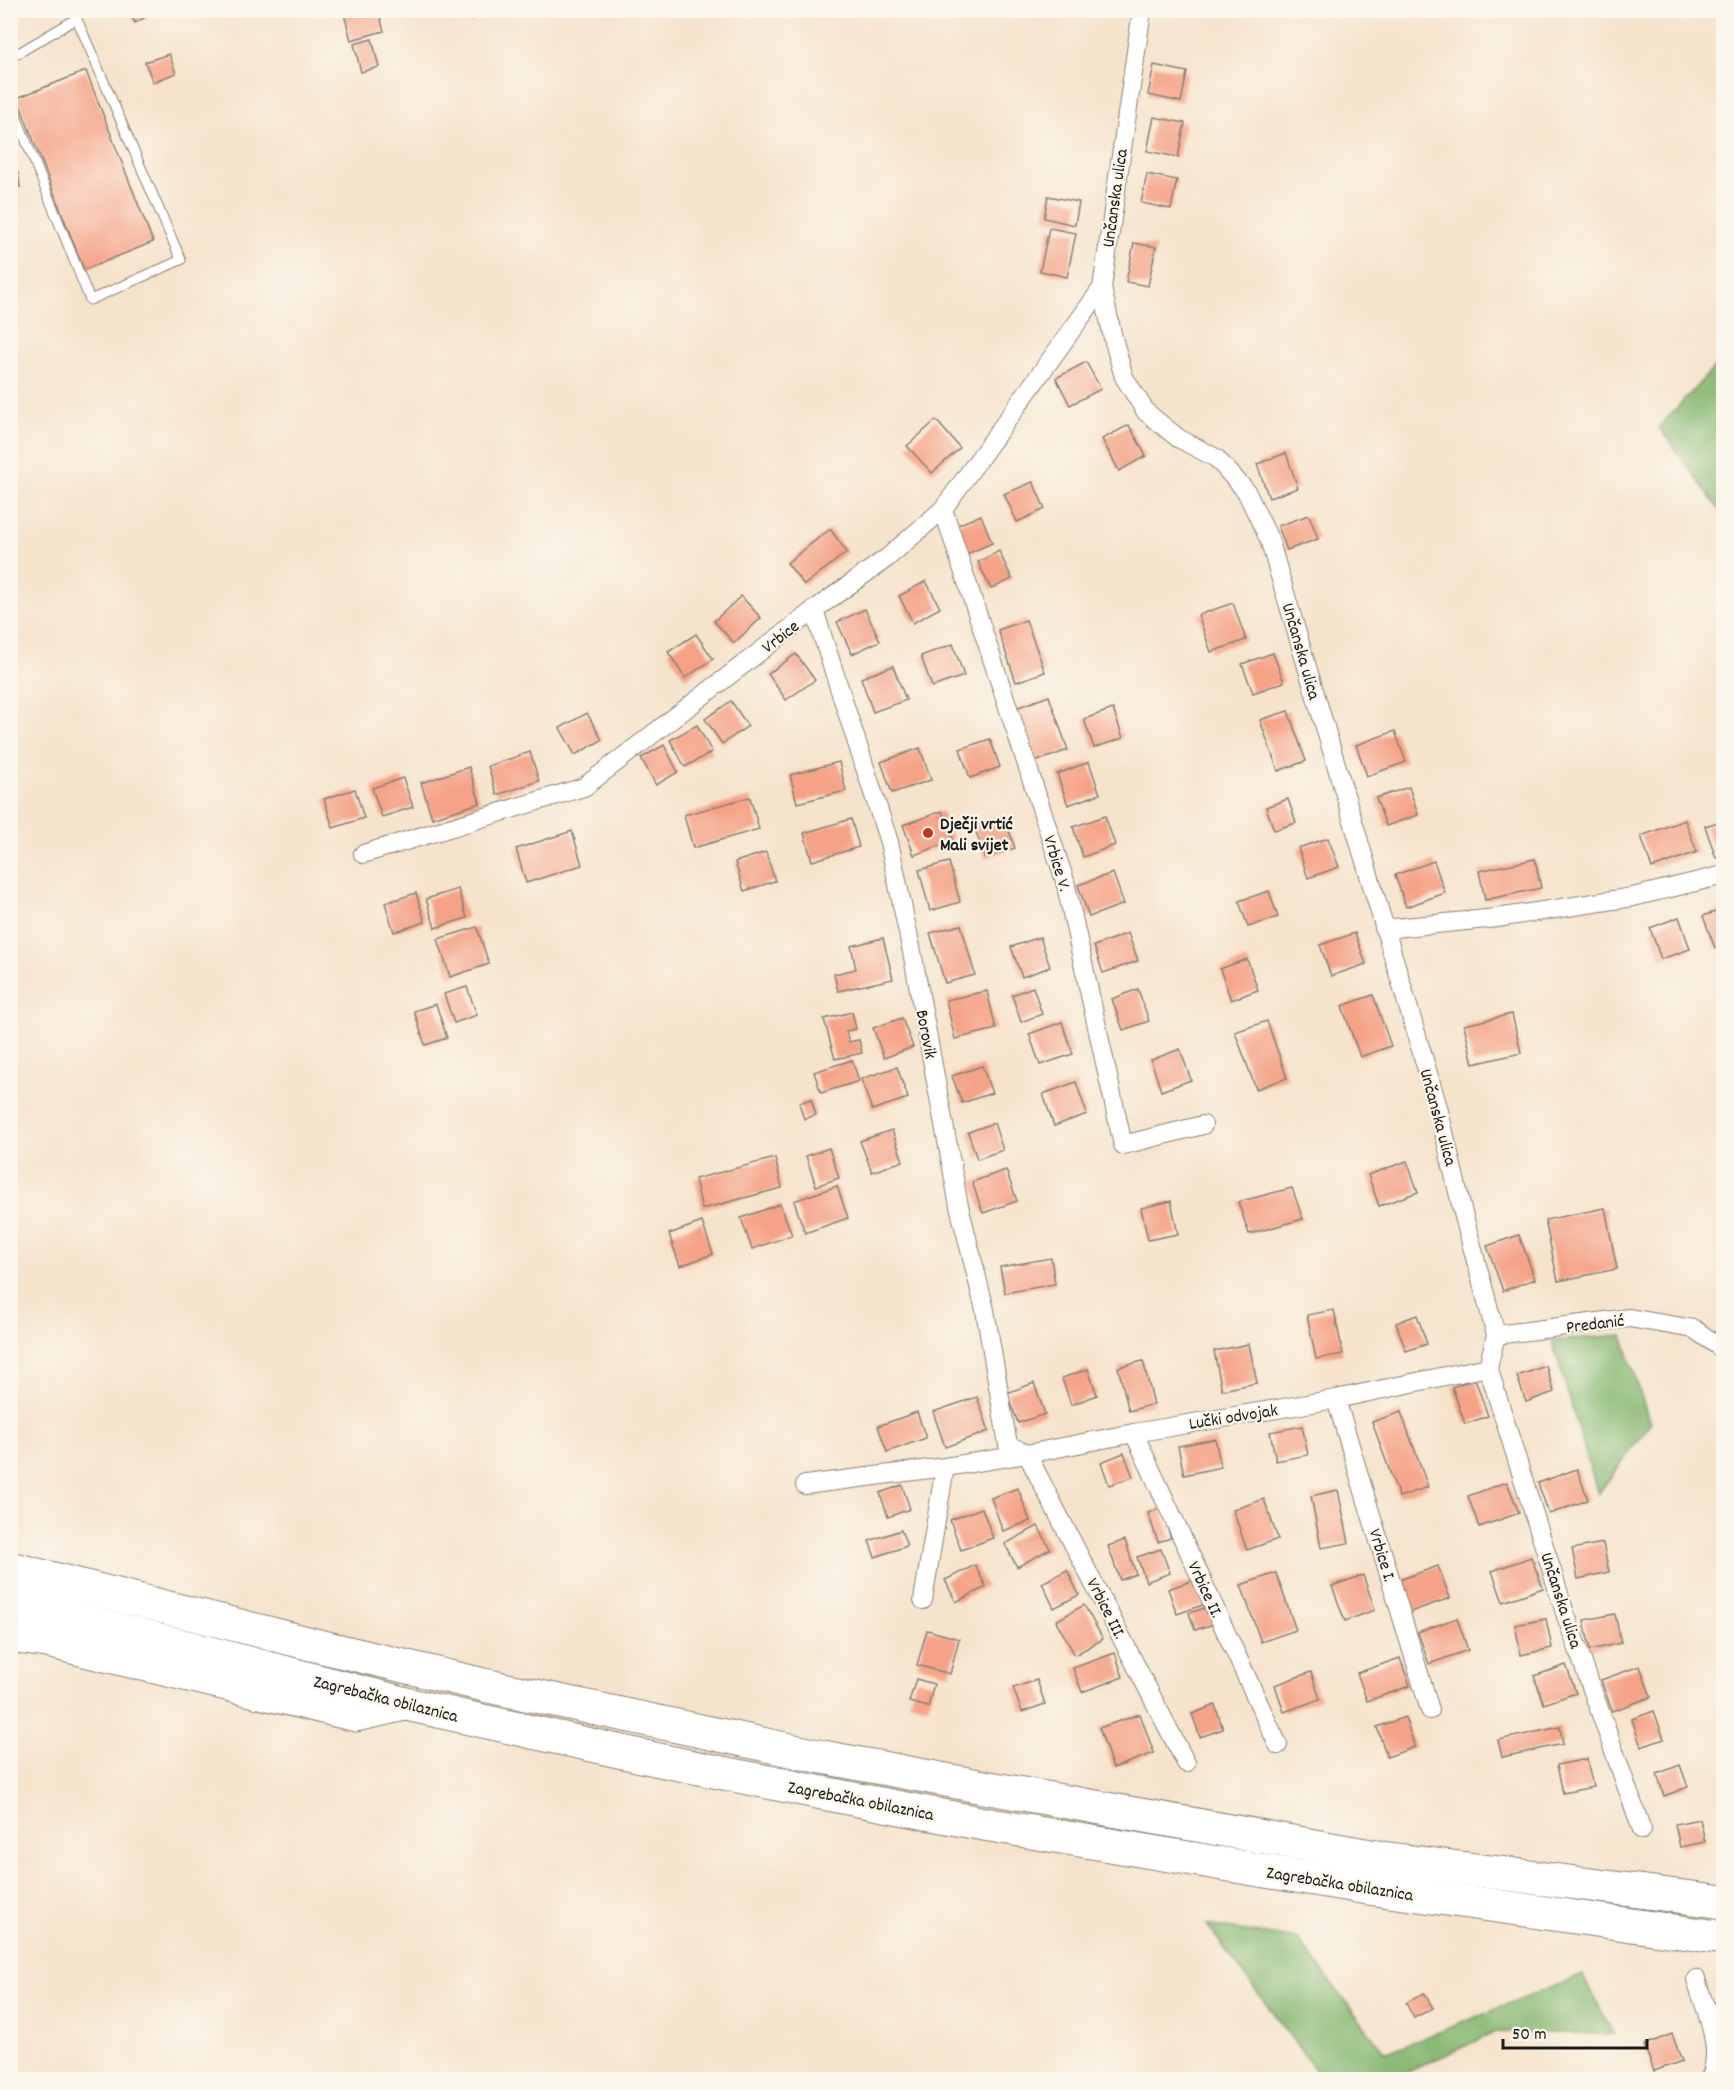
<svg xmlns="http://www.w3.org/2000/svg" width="1734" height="2090" font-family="Dekko,sans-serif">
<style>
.forest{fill:#8aba74;stroke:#536b48;stroke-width:1.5}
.building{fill:#f5a286}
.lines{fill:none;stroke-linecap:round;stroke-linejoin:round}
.service-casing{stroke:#898074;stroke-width:11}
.minor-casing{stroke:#898074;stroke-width:20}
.motorway-casing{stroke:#898074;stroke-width:35}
.service{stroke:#fff;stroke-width:9}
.minor{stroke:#fff;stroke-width:18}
.motorway{stroke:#fff;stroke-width:33}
.poi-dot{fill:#c8321e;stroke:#fbf7ec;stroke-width:2}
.labels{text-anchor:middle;stroke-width:4.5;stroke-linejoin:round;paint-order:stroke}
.street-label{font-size:18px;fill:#1c1c1c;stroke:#fbf7ec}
.poi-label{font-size:18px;font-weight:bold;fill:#1c1c1c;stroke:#fbf7ec;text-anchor:start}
</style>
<rect width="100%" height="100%" fill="#fbf7ec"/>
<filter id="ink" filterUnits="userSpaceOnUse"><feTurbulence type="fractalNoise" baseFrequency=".0167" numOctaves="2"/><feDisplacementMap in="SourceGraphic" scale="12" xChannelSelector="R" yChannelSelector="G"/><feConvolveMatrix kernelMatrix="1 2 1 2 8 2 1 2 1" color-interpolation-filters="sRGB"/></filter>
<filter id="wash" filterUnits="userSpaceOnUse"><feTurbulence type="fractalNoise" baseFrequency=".008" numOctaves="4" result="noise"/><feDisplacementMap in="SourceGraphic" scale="24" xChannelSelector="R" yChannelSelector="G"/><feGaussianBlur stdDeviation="1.35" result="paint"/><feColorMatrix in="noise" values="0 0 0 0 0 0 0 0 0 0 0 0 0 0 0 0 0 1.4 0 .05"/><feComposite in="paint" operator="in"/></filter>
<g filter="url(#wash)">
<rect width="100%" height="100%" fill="#f6e3cc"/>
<g class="forest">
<polygon points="1723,358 1723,515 1659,427"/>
<polygon points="1622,1335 1650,1424 1598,1494 1552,1341"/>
<polygon points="1207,1925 1298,1939 1385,2053 1583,1975 1613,2034 1496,2032 1392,2079 1322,2079"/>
</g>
<g id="blocks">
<g class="building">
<polygon points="129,10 158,10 135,23"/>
<polygon points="343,10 378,10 384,31 351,40"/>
<polygon points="467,10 492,10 471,20"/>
<polygon points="372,39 379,67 361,72 354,44"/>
<polygon points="169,54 176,73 153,82 145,62"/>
<polygon points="1154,65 1187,72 1181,102 1148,95"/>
<polygon points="86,71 153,242 84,270 17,98"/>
<polygon points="1154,117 1185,123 1178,157 1147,151"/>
<polygon points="18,173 20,187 10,188 10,174"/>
<polygon points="1147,174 1177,180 1171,209 1141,203"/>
<polygon points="1048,196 1079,202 1075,225 1044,218"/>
<polygon points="1049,228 1076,233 1067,277 1040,271"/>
<polygon points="1134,243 1156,247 1148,286 1126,282"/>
<polygon points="1086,362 1101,389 1070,405 1056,378"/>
<polygon points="936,420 960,448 932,473 907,446"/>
<polygon points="1129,425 1146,456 1119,471 1102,439"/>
<polygon points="1286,453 1298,488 1269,498 1257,464"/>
<polygon points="1033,482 1045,509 1017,522 1004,494"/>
<polygon points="981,515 992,543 965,555 953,527"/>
<polygon points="1309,515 1318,539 1287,550 1278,526"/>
<polygon points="830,529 847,552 804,585 787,563"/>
<polygon points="999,551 1012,579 991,589 978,562"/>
<polygon points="926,581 940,608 913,623 899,596"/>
<polygon points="741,596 761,618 734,643 714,621"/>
<polygon points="1233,603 1246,640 1211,652 1198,615"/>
<polygon points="865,609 880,641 852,654 837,622"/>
<polygon points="1026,620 1045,672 1016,682 998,630"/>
<polygon points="696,634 713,659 685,678 668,652"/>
<polygon points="953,644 964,676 932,687 921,656"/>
<polygon points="1273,653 1284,682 1253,693 1242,664"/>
<polygon points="796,654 815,680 786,700 768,674"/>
<polygon points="893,666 906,700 873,712 861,678"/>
<polygon points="1049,696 1068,750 1035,762 1016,708"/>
<polygon points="731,701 748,726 722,744 705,719"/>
<polygon points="1113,709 1123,738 1094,748 1084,719"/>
<polygon points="1288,711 1306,761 1278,771 1260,720"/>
<polygon points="587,713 602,740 575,755 560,728"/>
<polygon points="697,725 712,752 685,767 670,740"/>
<polygon points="1395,731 1406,762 1367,776 1356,745"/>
<polygon points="990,739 1000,767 970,778 960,749"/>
<polygon points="664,745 678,772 656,785 641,758"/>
<polygon points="920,748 931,780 892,793 881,762"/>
<polygon points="530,752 539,781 497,795 488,766"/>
<polygon points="839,762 846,791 797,803 790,775"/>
<polygon points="1089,762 1100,794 1068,805 1057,774"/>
<polygon points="469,767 480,803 432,818 421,783"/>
<polygon points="403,778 413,807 382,817 372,788"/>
<polygon points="1409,787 1418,815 1386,826 1376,798"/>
<polygon points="355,789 364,818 333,828 324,799"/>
<polygon points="750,797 759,829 693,848 684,815"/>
<polygon points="1288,799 1296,823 1274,830 1266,807"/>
<polygon points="942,811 953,841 914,855 903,825"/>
<polygon points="1004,816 1015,848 985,858 974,826"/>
<polygon points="1105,816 1115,845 1083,857 1073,827"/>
<polygon points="851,819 859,847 812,861 804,833"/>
<polygon points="1685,820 1697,852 1652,868 1641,836"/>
<polygon points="1724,820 1724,855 1716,858 1705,826"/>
<polygon points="572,831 582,865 526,883 516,849"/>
<polygon points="1328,838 1339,867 1308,878 1298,848"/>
<polygon points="766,852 775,881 744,891 735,862"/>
<polygon points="1535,859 1541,888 1485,900 1479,871"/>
<polygon points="1434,861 1445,893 1406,907 1395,875"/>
<polygon points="949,862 960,902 930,911 919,870"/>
<polygon points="1113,873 1124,904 1089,917 1078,885"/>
<polygon points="458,889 467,918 435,928 426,899"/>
<polygon points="1269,891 1278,917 1248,927 1239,901"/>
<polygon points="416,893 425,922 394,932 385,903"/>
<polygon points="1724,909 1724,944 1715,948 1703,916"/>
<polygon points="1679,917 1690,949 1661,959 1650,928"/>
<polygon points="961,925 975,975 945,983 930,933"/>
<polygon points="477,927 489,964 450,977 438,939"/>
<polygon points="1128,933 1138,961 1103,973 1094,946"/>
<polygon points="1355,933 1366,964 1331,976 1320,945"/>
<polygon points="1040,937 1050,967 1022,977 1011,947"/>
<polygon points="883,938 893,979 838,991 834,974 856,969 851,946"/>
<polygon points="1247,959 1258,990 1231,1000 1220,969"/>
<polygon points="467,987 477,1015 454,1023 444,994"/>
<polygon points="1033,987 1042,1014 1021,1022 1012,995"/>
<polygon points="1138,989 1149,1021 1123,1030 1112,999"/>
<polygon points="987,991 996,1029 955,1039 946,1000"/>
<polygon points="1373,995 1391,1046 1360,1057 1342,1006"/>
<polygon points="436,1004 447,1038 425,1045 414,1011"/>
<polygon points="852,1012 856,1029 846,1031 849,1042 859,1040 862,1053 835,1059 824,1019"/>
<polygon points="1512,1014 1521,1053 1473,1064 1464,1025"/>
<polygon points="902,1018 913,1047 884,1058 873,1028"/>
<polygon points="1267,1021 1287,1078 1256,1089 1235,1032"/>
<polygon points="1062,1022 1073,1054 1040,1065 1029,1034"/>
<polygon points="1180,1049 1191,1080 1161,1091 1151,1060"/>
<polygon points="852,1060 859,1081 821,1093 814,1072"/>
<polygon points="982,1066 992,1093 962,1103 952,1076"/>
<polygon points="897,1067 908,1098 872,1110 861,1079"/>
<polygon points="1076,1082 1087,1114 1054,1126 1043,1094"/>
<polygon points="811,1099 816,1115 804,1119 799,1103"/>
<polygon points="994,1123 1003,1150 977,1159 968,1132"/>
<polygon points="892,1130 903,1161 872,1172 860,1141"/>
<polygon points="829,1148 839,1178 816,1186 806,1156"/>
<polygon points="775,1158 782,1188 702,1209 695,1179"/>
<polygon points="1407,1161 1418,1192 1379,1206 1368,1175"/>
<polygon points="1006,1170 1017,1201 983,1213 972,1182"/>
<polygon points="837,1186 848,1218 805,1233 794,1201"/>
<polygon points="1292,1188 1303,1219 1249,1234 1238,1202"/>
<polygon points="1171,1201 1178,1234 1148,1240 1141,1208"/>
<polygon points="780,1204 792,1235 752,1249 741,1218"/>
<polygon points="1605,1208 1617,1269 1558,1281 1545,1220"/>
<polygon points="702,1222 713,1254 680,1266 669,1234"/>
<polygon points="1519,1235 1535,1279 1503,1291 1487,1246"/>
<polygon points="1051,1258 1055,1284 1005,1293 1000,1267"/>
<polygon points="1334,1310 1343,1354 1316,1359 1307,1315"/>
<polygon points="1417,1315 1427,1344 1406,1351 1396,1323"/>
<polygon points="1249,1344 1257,1383 1222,1390 1214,1351"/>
<polygon points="1143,1361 1154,1404 1129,1411 1118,1367"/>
<polygon points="1546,1366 1554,1392 1526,1402 1517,1376"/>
<polygon points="1088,1369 1097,1395 1071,1405 1062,1378"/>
<polygon points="1475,1379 1488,1416 1465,1424 1452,1387"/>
<polygon points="1034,1383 1045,1414 1018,1423 1007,1393"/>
<polygon points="977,1397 989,1431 945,1447 933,1412"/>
<polygon points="917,1412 926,1438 887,1452 878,1426"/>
<polygon points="1401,1412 1428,1487 1399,1497 1372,1422"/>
<polygon points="1302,1426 1308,1455 1276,1461 1270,1432"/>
<polygon points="1215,1439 1221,1467 1184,1475 1178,1446"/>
<polygon points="1124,1453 1133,1477 1109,1485 1101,1462"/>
<polygon points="1577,1469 1588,1500 1549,1514 1538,1483"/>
<polygon points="1507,1482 1519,1513 1479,1527 1468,1496"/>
<polygon points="902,1485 910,1509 888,1517 880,1493"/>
<polygon points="1018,1488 1030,1521 1003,1531 991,1498"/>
<polygon points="1338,1490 1349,1543 1321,1548 1311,1496"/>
<polygon points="1264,1499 1278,1539 1247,1550 1233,1510"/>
<polygon points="982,1508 993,1538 961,1550 950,1520"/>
<polygon points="1161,1508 1171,1538 1158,1542 1148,1513"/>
<polygon points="1038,1526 1050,1549 1017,1567 1005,1544"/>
<polygon points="901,1530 907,1546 875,1557 869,1541"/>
<polygon points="1125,1540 1136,1574 1120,1580 1108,1546"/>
<polygon points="1603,1543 1609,1572 1578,1579 1572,1549"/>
<polygon points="1161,1549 1170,1573 1146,1582 1137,1557"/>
<polygon points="1531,1557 1543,1588 1503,1602 1492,1571"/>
<polygon points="975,1565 986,1587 956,1602 945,1580"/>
<polygon points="1438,1566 1450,1598 1410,1612 1399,1580"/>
<polygon points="1067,1570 1079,1595 1054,1608 1042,1583"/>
<polygon points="1276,1573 1296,1630 1261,1642 1241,1585"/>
<polygon points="1363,1575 1375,1610 1345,1621 1332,1586"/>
<polygon points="1194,1580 1203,1605 1177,1614 1168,1589"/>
<polygon points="1084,1605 1103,1639 1075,1655 1056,1621"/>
<polygon points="1208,1607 1214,1624 1195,1630 1189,1613"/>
<polygon points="1615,1614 1621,1643 1590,1650 1584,1620"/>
<polygon points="1457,1618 1468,1650 1429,1664 1418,1632"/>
<polygon points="1546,1619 1552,1648 1521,1655 1515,1625"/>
<polygon points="927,1630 959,1639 950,1674 917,1665"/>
<polygon points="1115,1653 1123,1677 1082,1692 1073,1668"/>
<polygon points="1400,1658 1410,1686 1367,1701 1357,1673"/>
<polygon points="1566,1665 1576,1693 1544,1704 1534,1676"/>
<polygon points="1640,1666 1651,1697 1612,1711 1601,1680"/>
<polygon points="1311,1672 1320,1699 1284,1712 1275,1685"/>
<polygon points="916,1679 934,1684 928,1707 909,1702"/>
<polygon points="1037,1680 1045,1704 1022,1712 1013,1688"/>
<polygon points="1215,1705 1223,1729 1200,1737 1192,1714"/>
<polygon points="1654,1711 1664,1739 1641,1747 1632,1719"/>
<polygon points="1140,1714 1154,1753 1113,1768 1099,1728"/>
<polygon points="1405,1717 1415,1747 1387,1757 1377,1727"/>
<polygon points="1560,1727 1563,1744 1502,1757 1498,1740"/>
<polygon points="1587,1759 1593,1787 1563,1793 1557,1765"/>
<polygon points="1680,1765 1688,1787 1664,1796 1657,1774"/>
<polygon points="1700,1819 1705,1842 1680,1847 1675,1824"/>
<polygon points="1424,1993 1433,2008 1414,2018 1406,2003"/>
<polygon points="1672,2034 1682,2061 1654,2071 1644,2045"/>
</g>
</g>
</g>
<g filter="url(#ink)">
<use href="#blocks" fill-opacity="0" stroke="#898074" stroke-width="1.5"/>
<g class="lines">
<defs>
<g id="service">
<polyline points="10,58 76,19"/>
<polyline points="10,101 90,300 181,260 73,10"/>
</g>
<g id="minor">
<polyline points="943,509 1065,881 1123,1145 1203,1125"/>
<polyline points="814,610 889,842 913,957 959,1206 985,1310 1008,1445 1027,1454 1186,1763"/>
<polyline points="363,854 584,787 814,610 887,558 943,509 1102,288"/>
<polyline points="1384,929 1497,918 1633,897 1724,875"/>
<polyline points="1496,1335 1629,1318 1694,1329 1724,1350"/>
<polyline points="1488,1367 1565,1613 1642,1830"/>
<polyline points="1336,1399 1430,1710"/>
<polyline points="1134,1433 1278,1745"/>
<polyline points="805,1485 945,1467 1027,1454 1134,1433 1336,1399 1488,1367 1496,1335 1463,1213 1438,1107 1269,539 1246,491 1216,458 1178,438 1146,412 1124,377 1113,338 1102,288 1142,10"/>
<polyline points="923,1600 945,1467"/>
<path d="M1696,1979C1705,2010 1725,2050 1709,2080"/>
</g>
<g id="motorway">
<polyline points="10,1568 323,1647 484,1685 823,1757 978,1786 1382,1858 1724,1902"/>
<polyline points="10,1601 406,1704 659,1760 817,1792 984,1824 1368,1888 1724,1938"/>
<polyline points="10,1636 47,1641 356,1715 401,1705"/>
</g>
</defs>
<use href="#service" class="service-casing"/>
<use href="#minor" class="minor-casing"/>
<use href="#motorway" class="motorway-casing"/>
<use href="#service" class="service"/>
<use href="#minor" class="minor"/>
<use href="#motorway" class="motorway"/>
</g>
</g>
<circle class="poi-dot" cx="928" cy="833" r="6"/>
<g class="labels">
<g class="street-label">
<text transform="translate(1114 198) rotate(-82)" y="6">Unčanska ulica</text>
<text transform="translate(780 636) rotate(-38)" y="6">Vrbice</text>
<text transform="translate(1302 651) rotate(74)" y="6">Unčanska ulica</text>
<text transform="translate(1058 863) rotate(73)" y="6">Vrbice V.</text>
<text transform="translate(927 1034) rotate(79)" y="6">Borovik</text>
<text transform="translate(1439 1117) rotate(75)" y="6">Unčanska ulica</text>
<text transform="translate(1595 1323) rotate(-7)" y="6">Predanić</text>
<text transform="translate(1233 1416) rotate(-9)" y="6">Lučki odvojak</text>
<text transform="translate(1383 1555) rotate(73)" y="6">Vrbice I.</text>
<text transform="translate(1206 1589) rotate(65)" y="6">Vrbice II.</text>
<text transform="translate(1562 1600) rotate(72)" y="6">Unčanska ulica</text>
<text transform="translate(1107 1608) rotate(63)" y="6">Vrbice III.</text>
<text transform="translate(386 1698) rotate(14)" y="6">Zagrebačka obilaznica</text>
<text transform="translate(861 1800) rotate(11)" y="6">Zagrebačka obilaznica</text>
<text transform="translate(1340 1883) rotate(9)" y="6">Zagrebačka obilaznica</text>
</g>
<g class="poi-label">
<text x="940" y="829">Dječji vrtić<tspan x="940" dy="21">Mali svijet</tspan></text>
</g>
</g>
<rect width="1734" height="2090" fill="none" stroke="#fbf7ec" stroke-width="36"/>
<path d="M1503 2039v9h144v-9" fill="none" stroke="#1c1c1c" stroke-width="3"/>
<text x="1512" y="2039" font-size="18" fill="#1c1c1c" stroke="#fbf7ec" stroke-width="4.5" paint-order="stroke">50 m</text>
</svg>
